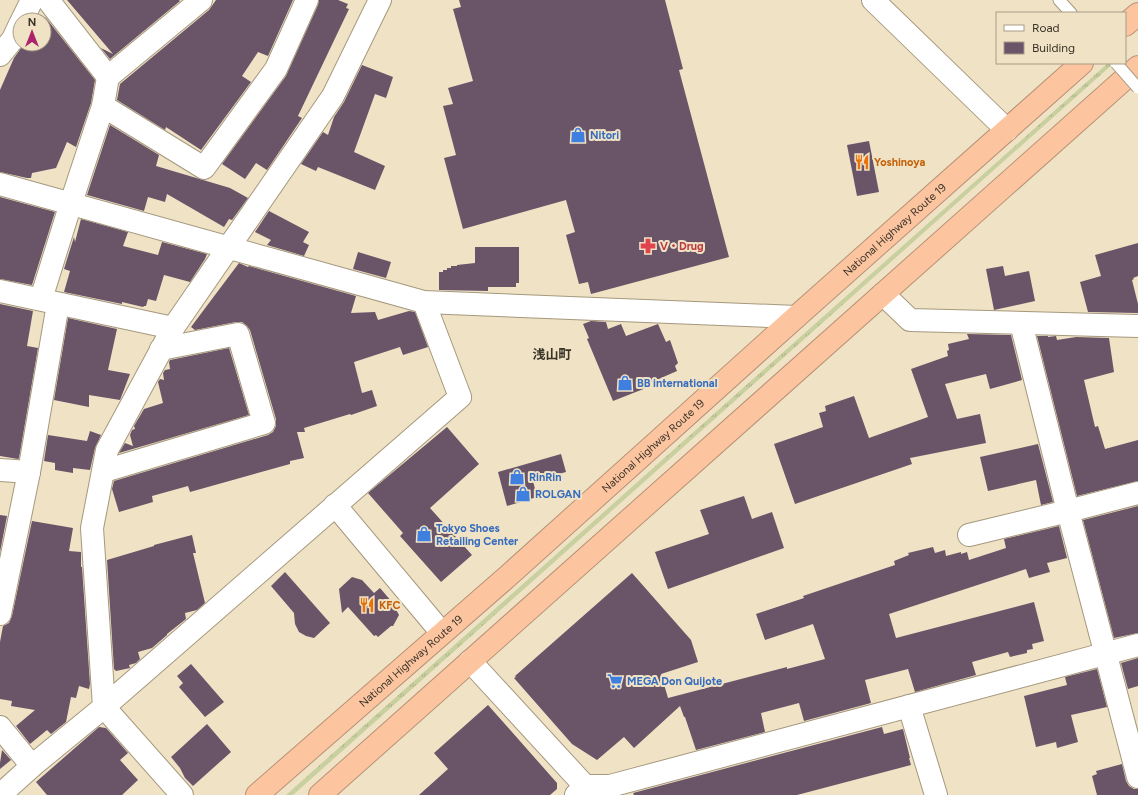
<svg xmlns="http://www.w3.org/2000/svg" width="1138" height="795" font-family="Figtree,'Noto Sans JP',sans-serif">
<style>
.grass{fill:url(#grass-tufts)}
.building{fill:#695468}
.lines{fill:none;stroke-linecap:round;stroke-linejoin:round}
.lane-casing{stroke:#a5987d;stroke-width:13}
.street-casing{stroke:#a5987d;stroke-width:24}
.highway-casing{stroke:#b89276;stroke-width:24}
.lane{stroke:#fff;stroke-width:11}
.street{stroke:#fff;stroke-width:22}
.highway{stroke:#fcc5a0;stroke-width:22}
.lane-bridge-casing{stroke:#a5987d;stroke-width:13;stroke-linecap:butt}
.lane-bridge{stroke:#fff;stroke-width:11}
.labels{text-anchor:middle;stroke-width:4;stroke-linejoin:round;paint-order:stroke}
.shop-label{font-size:11px;font-weight:bold;fill:#366cbe;stroke:#f0e2c5;text-anchor:start}
.food-label{font-size:11px;font-weight:bold;fill:#c56008;stroke:#f0e2c5;text-anchor:start}
.street-label{font-size:11px;fill:#393328;stroke:#f0e2c5}
.health-label{font-size:11px;font-weight:bold;fill:#be3a42;stroke:#f0e2c5;text-anchor:start}
.quarter-label{font-size:13px;font-weight:bold;fill:#393328;stroke:#f0e2c5}
</style>
<defs>
<pattern id="grass-tufts" width="24" height="20" patternUnits="userSpaceOnUse"><rect width="24" height="20" fill="#c7d09e"/><path d="M3 7l-1-3M5 7V3M7 7l1-3M15 17l-1-3M17 17v-4M19 17l1-3" fill="none" stroke="#acb388"/></pattern>
</defs>
<rect width="100%" height="100%" fill="#f0e2c5"/>
<polygon class="grass" points="1108,63 1114,63 293,795 286,795"/>
<g class="building">
<polygon points="67,0 179,0 180,1 110,59 101,48 113,54"/>
<polygon points="216,0 293,0 268,56 258,52 242,76 251,82 201,150 166,127 165,130 117,100 120,84 209,10"/>
<polygon points="319,0 338,0 348,4 346,8 349,9 298,116 302,118 267,170 256,163 245,179 222,164 286,76 318,5"/>
<polygon points="459,0 665,0 683,69 679,70 729,257 591,294 588,282 579,284 566,235 575,232 566,200 463,229 444,158 456,155 443,106 453,104 448,88 473,81 453,9 461,7"/>
<polygon points="39,14 46,18 95,80 91,103 76,147 67,142 56,168 32,173 31,178 27,178 0,172 0,90 14,58 24,44 44,44 44,20 36,20"/>
<polygon points="362,65 393,77 386,98 375,94 354,152 385,166 375,190 318,167 316,171 301,164 323,132 328,135 334,117 344,102"/>
<polygon points="110,125 159,155 156,166 230,188 248,198 232,220 229,219 224,227 167,194 165,202 148,197 144,211 87,195"/>
<polygon points="869,141 879,192 857,196 847,145"/>
<polygon points="0,197 55,212 32,285 0,279"/>
<polygon points="269,211 309,232 303,242 309,245 304,256 267,245 271,240 255,232"/>
<polygon points="81,219 128,232 123,246 158,255 162,242 207,254 205,259 190,282 164,275 156,301 148,299 146,306 144,306 143,307 122,302 122,304 64,292 70,271 64,269 74,237 75,242"/>
<polygon points="1138,243 1138,276 1133,278 1134,279 1132,280 1138,304 1138,313 1088,312 1080,282 1101,276 1095,255"/>
<polygon points="475,247 519,247 519,283 516,283 516,287 488,287 488,291 439,290 439,272 443,272 443,270 447,270 447,268 451,268 451,266 457,266 457,265 475,263"/>
<polygon points="358,252 391,262 386,278 353,269"/>
<polygon points="239,263 248,267 249,266 356,296 351,313 375,312 378,320 409,311 415,312 428,347 403,355 400,347 354,362 362,393 372,390 377,406 351,415 350,414 304,428 305,432 297,432 304,458 290,461 290,464 190,492 188,486 152,496 153,502 119,512 112,489 114,481 268,435 273,432 276,426 276,419 250,330 247,326 242,322 236,322 195,330 191,327"/>
<polygon points="1003,266 1005,276 1029,271 1035,301 994,310 986,269"/>
<polygon points="0,304 33,311 27,346 38,348 19,458 18,459 0,456"/>
<polygon points="68,318 117,329 108,370 130,374 120,400 89,395 89,407 54,400"/>
<polygon points="591,321 606,322 608,329 621,324 626,336 658,324 666,342 670,340 678,363 675,366 677,371 645,385 646,388 613,401 587,339 589,338 583,324"/>
<polygon points="967,334 1011,335 1022,380 990,389 986,374 945,384 957,419 980,414 986,443 910,458 912,464 795,504 774,444 823,427 819,413 826,411 825,406 854,396 869,438 928,417 911,369 948,356 947,351 949,350 948,344 969,339"/>
<polygon points="1037,336 1048,336 1048,337 1056,336 1057,340 1076,337 1109,338 1114,372 1084,380 1095,427 1098,426 1105,449 1138,440 1138,481 1077,496"/>
<polygon points="229,348 249,415 119,453 125,443 133,446 130,435 132,430 135,429 134,426 144,409 163,403 158,382 160,379 164,380 163,373 165,370 170,369 169,362 170,360"/>
<polygon points="447,427 479,464 430,508 472,555 441,582 400,536 403,533 368,493"/>
<polygon points="90,431 101,435 95,448 90,470 73,468 73,473 55,470 55,463 44,461 48,435 87,441"/>
<polygon points="1038,444 1053,502 1041,505 1036,480 988,491 980,457"/>
<polygon points="561,454 566,472 533,481 537,497 507,506 498,472"/>
<polygon points="744,496 752,519 772,512 784,548 668,589 655,552 709,534 700,510"/>
<polygon points="1138,506 1138,633 1114,638 1083,520"/>
<polygon points="0,515 7,516 0,552"/>
<polygon points="32,521 73,528 69,551 81,552 81,567 82,567 90,684 89,689 79,686 76,698 71,697 66,722 51,734 47,730 30,744 16,726 35,710 11,706 12,701 0,699 0,642 3,626 9,623 12,616"/>
<polygon points="1059,526 1067,558 1047,563 1050,572 1029,578 1026,569 889,614 896,638 1034,602 1044,641 1032,644 1033,649 1027,650 1027,653 1010,657 1008,652 972,662 976,675 915,692 908,669 865,680 871,703 804,721 799,703 761,713 765,732 696,750 685,717 684,717 680,706 634,748 624,737 597,760 572,744 514,678 516,677 515,676 632,573 691,640 698,662 661,674 668,698 787,667 787,669 825,659 813,624 765,640 756,614 804,598 803,596 895,565 894,561 909,555 908,553 933,547 935,553 945,550 946,556 961,552 961,554 967,552 969,560 1006,548 1004,539"/>
<polygon points="192,535 196,553 193,553 205,603 197,610 185,613 186,619 167,634 167,635 152,648 138,652 140,659 136,663 129,665 130,668 116,671 114,669 107,560 154,546 154,545"/>
<polygon points="285,572 330,623 314,638 306,636 299,632 295,624 294,613 271,586"/>
<polygon points="352,577 362,580 374,593 380,588 392,602 399,615 393,626 391,626 378,637 376,635 374,636 348,607 342,613 339,589"/>
<polygon points="1138,658 1138,686 1128,689 1121,663"/>
<polygon points="191,664 224,702 205,717 179,687 183,683 177,676"/>
<polygon points="1097,669 1107,707 1071,715 1078,742 1057,748 1056,742 1036,747 1024,696 1067,685 1065,677"/>
<polygon points="488,705 557,783 557,789 550,795 419,795 448,769 434,753"/>
<polygon points="207,724 231,752 193,786 185,778 180,768 171,757"/>
<polygon points="99,727 106,728 128,753 120,760 138,780 122,795 47,795 36,782"/>
<polygon points="882,727 884,734 903,729 910,758 909,758 911,765 797,795 634,795 633,793"/>
<polygon points="2,750 11,760 0,769 0,763"/>
<polygon points="1122,764 1126,781 1129,786 1134,789 1138,789 1138,795 1097,795 1092,776 1097,774 1096,771"/>
</g>
<g class="lines">
<defs>
<polyline id="lane" points="1059,0 1071,13"/>
<g id="street">
<polyline points="873,0 1007,130"/>
<polyline points="22,20 32,0"/>
<polyline points="0,55 13,39 20,24"/>
<polyline points="108,77 201,0"/>
<polyline points="103,106 204,168 276,69 307,0"/>
<polyline points="0,184 424,302 796,317"/>
<polyline points="0,291 173,328"/>
<polyline points="883,294 910,320 1138,326"/>
<polyline points="41,299 71,203 103,106 108,77 48,0"/>
<polyline points="1021,323 1068,511 1138,777"/>
<polyline points="0,470 29,472"/>
<polyline points="104,471 264,423 238,334 161,349"/>
<polyline points="335,505 442,633"/>
<polyline points="969,535 1068,511 1138,493"/>
<polyline points="0,614 29,472 58,304"/>
<polyline points="470,661 585,786 598,794"/>
<polyline points="909,706 936,795"/>
<polyline points="0,727 32,766"/>
<polyline points="0,795 32,766 104,707 460,397 424,302"/>
<polyline points="182,795 104,707 92,528 107,450 173,328 333,96 380,0"/>
<polyline points="576,795 585,786 610,786 1138,645"/>
</g>
<g id="highway">
<polyline points="1125,25 1138,14"/>
<path id="s1" d="M257,795L508,576L796,317L1082,63"/>
<polyline points="320,795 1138,67"/>
</g>
</defs>
<use href="#lane" class="lane-casing"/>
<use href="#street" class="street-casing"/>
<use href="#highway" class="highway-casing"/>
<use href="#lane" class="lane"/>
<use href="#street" class="street"/>
<use href="#highway" class="highway"/>
<defs>
<polyline id="lane-bridge" points="1116,63 1138,88"/>
</defs>
<use href="#lane-bridge" class="lane-bridge-casing"/>
<use href="#lane-bridge" class="lane-bridge"/>
</g>
<defs>
<symbol id="shop-bare" viewBox="-9 -9 18 18"><path d="M-5-2.5h2.3a2.7 3.5 0 0 1 5.4 0H5L5.5 6h-11ZM-1.5-2.5h3a1.5 2.3 0 0 0-3 0Z" fill="#3f7fe0" stroke="#f0e2c5" stroke-width="2.5" paint-order="stroke"/></symbol>
<symbol id="restaurant-bare" viewBox="-9 -9 18 18"><path d="M-5-6h1v4h1v-4h1v4h1v-4h1v5L-1.5 .5V6h-2V.5L-5-1ZM5-6V6H3V1.5H1.5Q1.5-4 5-6Z" fill="#e8710a" stroke="#f0e2c5" stroke-width="2.5" paint-order="stroke"/></symbol>
<symbol id="pharmacy-bare" viewBox="-9 -9 18 18"><path d="M-2-6h4v4h4v4h-4v4h-4v-4h-4v-4h4Z" fill="#e0444e" stroke="#f0e2c5" stroke-width="2.5" paint-order="stroke"/></symbol>
<symbol id="supermarket-bare" viewBox="-9 -9 18 18"><path d="M-6-5.5h2.5l.6 2H6L4.5 2H-2.5L-4.4-4H-6ZM-1.5 3.2a1.3 1.3 0 1 0 .1 0ZM3 3.2a1.3 1.3 0 1 0 .1 0Z" fill="#3f7fe0" stroke="#f0e2c5" stroke-width="2.5" paint-order="stroke"/></symbol>
</defs>
<g fill-rule="evenodd">
<use href="#shop-bare" x="567" y="124" width="22" height="22"/>
<use href="#restaurant-bare" x="851" y="151" width="22" height="22"/>
<use href="#pharmacy-bare" x="637" y="235" width="22" height="22"/>
<use href="#shop-bare" x="614" y="372" width="22" height="22"/>
<use href="#shop-bare" x="506" y="466" width="22" height="22"/>
<use href="#shop-bare" x="512" y="483" width="22" height="22"/>
<use href="#shop-bare" x="413" y="523" width="22" height="22"/>
<use href="#restaurant-bare" x="356" y="594" width="22" height="22"/>
<use href="#supermarket-bare" x="604" y="670" width="22" height="22"/>
</g>
<g class="labels">
<g class="shop-label">
<text x="590" y="139">Nitori</text>
<text x="637" y="387">BB international</text>
<text x="529" y="481">RinRin</text>
<text x="535" y="498">ROLGAN</text>
<text x="436" y="532">Tokyo Shoes<tspan x="436" dy="13">Retailing Center</tspan></text>
<text x="627" y="685">MEGA Don Quijote</text>
</g>
<g class="food-label">
<text x="874" y="166">Yoshinoya</text>
<text x="379" y="609">KFC</text>
</g>
<g class="street-label">
<text dy="4" stroke="none"><textPath href="#s1" startOffset="852">National Highway Route 19</textPath></text>
<text dy="4" stroke="none"><textPath href="#s1" startOffset="528">National Highway Route 19</textPath></text>
<text dy="4" stroke="none"><textPath href="#s1" startOffset="204">National Highway Route 19</textPath></text>
</g>
<g class="health-label">
<text x="660" y="250">V・Drug</text>
</g>
<g class="quarter-label">
<text x="552" y="359">浅山町</text>
</g>
</g>
<rect x="996" y="12" width="130" height="52" fill="#f0e2c5" stroke="#a79c86"/>
<rect x="1004" y="25" width="20" height="6" fill="#ffffff" stroke="#a79c86"/>
<text x="1032" y="32" font-size="12" fill="#393328">Road</text>
<rect x="1004" y="42" width="20" height="12" fill="#695468" stroke="#a79c86"/>
<text x="1032" y="52" font-size="12" fill="#393328">Building</text>
<g transform="translate(32 32)"><circle r="19" fill="#f0e2c5" stroke="#a79c86"/>
<path d="M0-3L7 15L0 10L-7 15Z" fill="#aa246b"/>
<text y="-6" font-size="11" font-weight="bold" text-anchor="middle" fill="#393328">N</text>
</g>
</svg>
